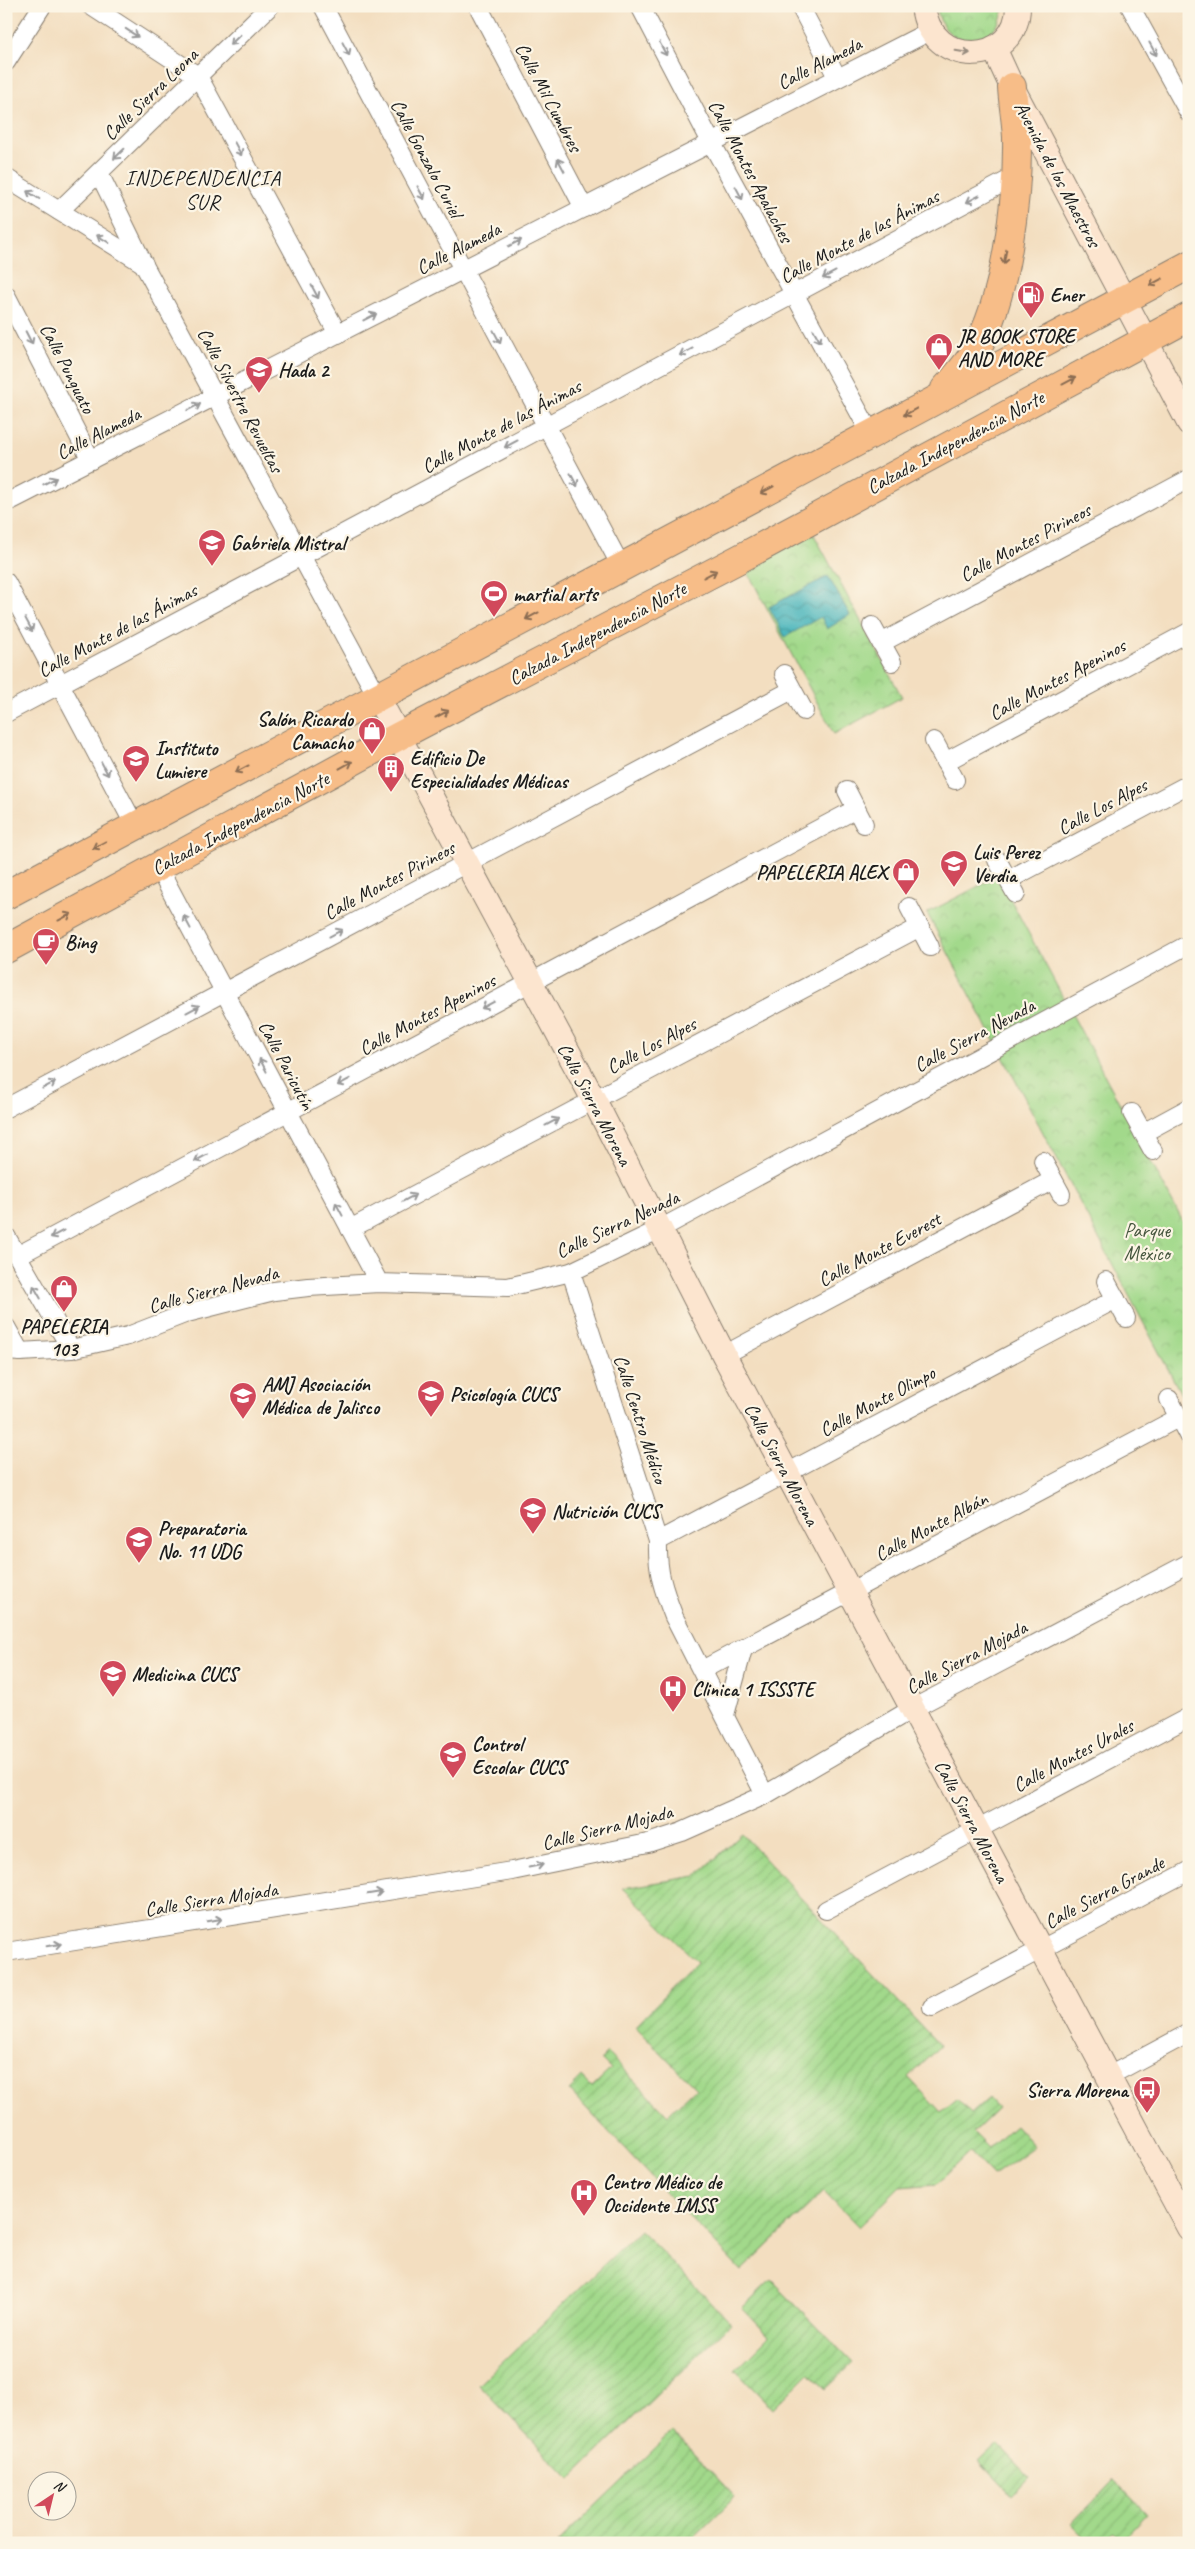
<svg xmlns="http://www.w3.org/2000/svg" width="1195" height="2549" font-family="Caveat,sans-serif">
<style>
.park{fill:url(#park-crowns);stroke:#5f7a54}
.garden{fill:url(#garden-furrows);stroke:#5f7a54}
.water{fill:url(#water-waves);stroke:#30686c}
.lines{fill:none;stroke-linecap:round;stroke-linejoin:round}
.street-casing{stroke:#887d6e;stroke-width:20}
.secondary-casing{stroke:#887d6e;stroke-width:26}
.primary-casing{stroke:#887d6e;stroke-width:30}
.street{stroke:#fff;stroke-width:18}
.secondary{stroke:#fce5cf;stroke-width:24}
.primary{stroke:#f7bd88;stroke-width:28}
.oneway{stroke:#999}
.oneway2{stroke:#978b7e}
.oneway3{stroke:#8a6c52}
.labels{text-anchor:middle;stroke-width:4.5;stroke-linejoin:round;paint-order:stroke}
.street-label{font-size:20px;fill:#1c1c1c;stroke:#fcf5e5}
.poi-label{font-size:20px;font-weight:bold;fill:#1c1c1c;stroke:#fcf5e5;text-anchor:start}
.park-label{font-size:20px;fill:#44553d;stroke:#fcf5e5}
.neighbourhood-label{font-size:21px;letter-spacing:1px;fill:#1c1c1c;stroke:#fcf5e5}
</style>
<defs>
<pattern id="park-crowns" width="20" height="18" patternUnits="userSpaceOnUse" patternTransform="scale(1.25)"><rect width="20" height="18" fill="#a2d98b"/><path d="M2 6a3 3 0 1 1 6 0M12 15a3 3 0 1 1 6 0" fill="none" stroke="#8bba77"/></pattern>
<pattern id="garden-furrows" width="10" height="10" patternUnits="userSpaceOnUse" patternTransform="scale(1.25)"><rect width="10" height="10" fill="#a2d98b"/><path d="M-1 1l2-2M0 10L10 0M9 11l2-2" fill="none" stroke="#8bba77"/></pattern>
<pattern id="water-waves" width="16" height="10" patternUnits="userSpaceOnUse" patternTransform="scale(1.25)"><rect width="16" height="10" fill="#44b4bb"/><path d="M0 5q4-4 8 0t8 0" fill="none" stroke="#389297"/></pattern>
</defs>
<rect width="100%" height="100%" fill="#fcf5e5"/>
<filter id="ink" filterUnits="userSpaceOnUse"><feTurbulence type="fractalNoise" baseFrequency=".02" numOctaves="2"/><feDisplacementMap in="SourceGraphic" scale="10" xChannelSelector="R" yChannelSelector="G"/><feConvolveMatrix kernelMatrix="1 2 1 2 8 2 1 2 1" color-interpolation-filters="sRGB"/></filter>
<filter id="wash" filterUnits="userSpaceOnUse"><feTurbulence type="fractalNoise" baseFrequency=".0096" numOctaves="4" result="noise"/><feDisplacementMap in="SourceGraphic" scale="20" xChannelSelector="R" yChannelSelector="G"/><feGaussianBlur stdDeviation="1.12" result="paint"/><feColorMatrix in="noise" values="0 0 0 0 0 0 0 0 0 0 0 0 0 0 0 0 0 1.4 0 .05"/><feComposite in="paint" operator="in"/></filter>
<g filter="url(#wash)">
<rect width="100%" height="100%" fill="#f3dec0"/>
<g class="park">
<path d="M937,6H1004C998,52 940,51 937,6Z"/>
<polygon points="812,531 902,697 834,734 745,567"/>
<polygon points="998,876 1189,1233 1189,1409 927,913"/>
</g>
<g class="garden">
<polygon points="742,1834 940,2046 908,2077 941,2112 957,2099 971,2114 989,2098 998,2108 973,2132 989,2148 1015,2125 1034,2146 993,2176 970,2152 937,2184 900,2187 859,2227 824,2191 741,2271 569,2090 582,2077 592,2087 611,2069 601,2059 607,2053 668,2115 696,2088 635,2026 697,1962 623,1888 696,1876"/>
<polygon points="640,2230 731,2323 570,2479 479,2385"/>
<polygon points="771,2280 853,2363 826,2389 809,2373 773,2409 735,2370 769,2336 742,2308"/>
<polygon points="673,2431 735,2497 688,2543 557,2543"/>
<polygon points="997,2444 1029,2477 1012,2495 979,2461"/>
<polygon points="1114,2480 1147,2514 1122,2540 1113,2531 1101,2543 1091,2543 1072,2524"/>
</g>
<polygon class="water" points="828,576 850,615 827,629 821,617 785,637 769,607"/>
</g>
<g filter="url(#ink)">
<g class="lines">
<defs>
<g id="street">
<polyline points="91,6 198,76 338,334"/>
<polyline points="323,6 622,568"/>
<polyline points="478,6 584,208"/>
<polyline points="640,6 711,142 871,434"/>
<polyline points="800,6 837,77"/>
<polyline points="1130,6 1189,113"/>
<polyline points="6,62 42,6"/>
<polyline points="99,173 144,265 378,698"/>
<polyline points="6,178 144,264"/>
<polyline points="59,211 270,6"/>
<polyline points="6,295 91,460"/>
<polyline points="6,503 930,31"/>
<polyline points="6,582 135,826"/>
<polyline points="872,626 892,662"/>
<polyline points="881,643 1189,479"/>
<polyline points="784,674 804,711"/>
<polyline points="6,713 1016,176"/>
<polyline points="934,741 955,780"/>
<polyline points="945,762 1189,632"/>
<polyline points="847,791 864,824"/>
<polyline points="997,860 1016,894"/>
<polyline points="158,867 379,1283"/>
<polyline points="1008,880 1189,784"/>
<polyline points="909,907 930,947"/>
<polyline points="6,1108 792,690"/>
<polyline points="1132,1113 1153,1151"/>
<polyline points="1143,1133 1189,1108"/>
<polyline points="1043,1161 1061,1194"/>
<polyline points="350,1229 920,927"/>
<polyline points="6,1236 71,1349"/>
<polyline points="17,1256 856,809"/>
<path d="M571,1272L658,1541C657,1572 663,1589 674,1617L765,1795"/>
<polyline points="1106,1281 1126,1318"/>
<polyline points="6,1327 20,1352"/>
<polyline points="6,1351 20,1352 71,1349 128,1336 187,1313 274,1291 308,1287 379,1283 508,1287 571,1272 660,1229 1189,944"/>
<polyline points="724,1355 1053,1180"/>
<polyline points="1169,1399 1189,1437"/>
<polyline points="658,1541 1116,1299"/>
<polyline points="702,1670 1178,1418"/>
<polyline points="725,1715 743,1649"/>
<polyline points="826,1910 1189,1717"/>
<polyline points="6,1952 512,1871 648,1843 682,1832 765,1795 912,1709 1189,1563"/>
<polyline points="932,2007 1189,1871"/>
<polyline points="1107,2077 1189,2033"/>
</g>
<g id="secondary">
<path d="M923,6C930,70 1018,67 1018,6"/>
<polyline points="994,48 1012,87 1189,423"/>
<polyline points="378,698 594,1100 724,1355 1189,2228"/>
</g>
<g id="primary">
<path d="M945,389C955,378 966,366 974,353C1006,302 1018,197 1017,137C1016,120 1013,104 1012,87"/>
<polyline points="6,895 1189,265"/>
<polyline points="6,949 399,736 739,559 1189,317"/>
</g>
</defs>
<use href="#street" class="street-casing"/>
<use href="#secondary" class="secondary-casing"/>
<use href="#primary" class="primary-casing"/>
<use href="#street" class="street"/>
<use href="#secondary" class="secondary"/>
<use href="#primary" class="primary"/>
</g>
<defs><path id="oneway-shaft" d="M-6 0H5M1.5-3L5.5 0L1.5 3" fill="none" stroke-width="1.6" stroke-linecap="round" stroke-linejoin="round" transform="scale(1.25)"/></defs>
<g class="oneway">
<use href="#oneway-shaft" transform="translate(132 33) rotate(33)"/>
<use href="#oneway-shaft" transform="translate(235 40) rotate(136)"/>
<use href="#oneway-shaft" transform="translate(346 49) rotate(62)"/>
<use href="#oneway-shaft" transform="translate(663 49) rotate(62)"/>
<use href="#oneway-shaft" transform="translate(1153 49) rotate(61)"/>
<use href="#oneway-shaft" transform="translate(238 149) rotate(62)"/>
<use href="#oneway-shaft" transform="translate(119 154) rotate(136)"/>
<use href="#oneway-shaft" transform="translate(561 165) rotate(-118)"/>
<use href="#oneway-shaft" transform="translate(421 193) rotate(62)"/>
<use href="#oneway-shaft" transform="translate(739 193) rotate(62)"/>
<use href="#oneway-shaft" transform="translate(33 195) rotate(-148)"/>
<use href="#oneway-shaft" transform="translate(973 199) rotate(152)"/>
<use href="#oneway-shaft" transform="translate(103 239) rotate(-148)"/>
<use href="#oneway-shaft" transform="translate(515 243) rotate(-27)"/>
<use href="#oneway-shaft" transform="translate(829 275) rotate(152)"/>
<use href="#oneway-shaft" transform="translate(315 292) rotate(62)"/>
<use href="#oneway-shaft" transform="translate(370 317) rotate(-27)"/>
<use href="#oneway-shaft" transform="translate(817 336) rotate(61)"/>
<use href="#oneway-shaft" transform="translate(497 337) rotate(62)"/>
<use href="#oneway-shaft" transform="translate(29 338) rotate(63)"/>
<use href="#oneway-shaft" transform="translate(686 352) rotate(152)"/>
<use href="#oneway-shaft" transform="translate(194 407) rotate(-27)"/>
<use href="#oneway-shaft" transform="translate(511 444) rotate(152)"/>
<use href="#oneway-shaft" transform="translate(574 480) rotate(62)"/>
<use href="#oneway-shaft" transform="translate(50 481) rotate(-27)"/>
<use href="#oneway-shaft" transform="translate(29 625) rotate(62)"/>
<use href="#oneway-shaft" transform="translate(105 769) rotate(62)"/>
<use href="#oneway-shaft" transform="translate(187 922) rotate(-118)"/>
<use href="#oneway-shaft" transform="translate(336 933) rotate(-28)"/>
<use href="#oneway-shaft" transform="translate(488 1005) rotate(152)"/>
<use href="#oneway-shaft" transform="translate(193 1009) rotate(-28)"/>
<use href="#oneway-shaft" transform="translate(263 1065) rotate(-118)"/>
<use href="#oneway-shaft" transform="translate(344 1082) rotate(152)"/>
<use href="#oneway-shaft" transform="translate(49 1085) rotate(-28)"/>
<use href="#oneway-shaft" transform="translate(552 1122) rotate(-28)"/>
<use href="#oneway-shaft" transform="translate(201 1158) rotate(152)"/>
<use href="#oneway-shaft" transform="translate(409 1198) rotate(-28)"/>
<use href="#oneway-shaft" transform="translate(339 1209) rotate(-118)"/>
<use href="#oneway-shaft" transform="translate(57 1234) rotate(152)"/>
<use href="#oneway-shaft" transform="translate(37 1292) rotate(-120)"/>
<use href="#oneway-shaft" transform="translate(536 1866) rotate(-12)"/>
<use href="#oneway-shaft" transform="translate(375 1893) rotate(-9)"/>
<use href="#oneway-shaft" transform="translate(215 1920) rotate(-9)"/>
<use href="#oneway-shaft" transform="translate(54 1945) rotate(-9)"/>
</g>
<use class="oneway2" href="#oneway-shaft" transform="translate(963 52) rotate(9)"/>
<g class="oneway3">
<use href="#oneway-shaft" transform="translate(1005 257) rotate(100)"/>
<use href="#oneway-shaft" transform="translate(1156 282) rotate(152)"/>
<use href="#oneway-shaft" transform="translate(1069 381) rotate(-28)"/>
<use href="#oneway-shaft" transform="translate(910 412) rotate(151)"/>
<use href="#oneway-shaft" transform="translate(767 490) rotate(152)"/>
<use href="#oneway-shaft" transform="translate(710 574) rotate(-28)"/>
<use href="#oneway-shaft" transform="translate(532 616) rotate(152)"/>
<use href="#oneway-shaft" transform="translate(442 714) rotate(-28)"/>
<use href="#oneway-shaft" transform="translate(346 765) rotate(-29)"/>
<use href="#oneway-shaft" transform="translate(242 769) rotate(152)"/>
<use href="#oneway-shaft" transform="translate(99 845) rotate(152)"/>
<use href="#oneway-shaft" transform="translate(65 917) rotate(-28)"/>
</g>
</g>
<defs>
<symbol id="fuel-pin" viewBox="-11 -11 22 30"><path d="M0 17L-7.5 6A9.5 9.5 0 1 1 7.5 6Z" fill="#d1495b" stroke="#fcf5e5"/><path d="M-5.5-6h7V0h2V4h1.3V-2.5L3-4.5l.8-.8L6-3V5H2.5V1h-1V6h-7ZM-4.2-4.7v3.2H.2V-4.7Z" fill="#fff"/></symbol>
<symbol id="shop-pin" viewBox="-11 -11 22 30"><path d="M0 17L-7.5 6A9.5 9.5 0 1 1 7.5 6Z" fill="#d1495b" stroke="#fcf5e5"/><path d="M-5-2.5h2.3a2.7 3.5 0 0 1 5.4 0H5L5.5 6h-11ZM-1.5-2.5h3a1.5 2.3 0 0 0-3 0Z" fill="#fff"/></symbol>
<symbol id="school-pin" viewBox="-11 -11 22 30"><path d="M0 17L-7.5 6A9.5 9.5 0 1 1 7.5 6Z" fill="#d1495b" stroke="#fcf5e5"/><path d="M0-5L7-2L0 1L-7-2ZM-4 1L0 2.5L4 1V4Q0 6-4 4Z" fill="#fff"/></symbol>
<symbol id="stadium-pin" viewBox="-11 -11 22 30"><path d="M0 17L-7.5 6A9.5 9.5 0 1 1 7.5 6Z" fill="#d1495b" stroke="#fcf5e5"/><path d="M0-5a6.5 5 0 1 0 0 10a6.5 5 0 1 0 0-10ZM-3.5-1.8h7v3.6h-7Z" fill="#fff"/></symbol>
<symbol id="building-pin" viewBox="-11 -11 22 30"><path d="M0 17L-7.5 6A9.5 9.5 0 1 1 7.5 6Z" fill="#d1495b" stroke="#fcf5e5"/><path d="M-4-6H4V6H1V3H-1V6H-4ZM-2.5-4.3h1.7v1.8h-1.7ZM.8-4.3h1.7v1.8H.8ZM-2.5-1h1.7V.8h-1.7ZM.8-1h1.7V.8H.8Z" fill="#fff"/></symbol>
<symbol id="cafe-pin" viewBox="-11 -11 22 30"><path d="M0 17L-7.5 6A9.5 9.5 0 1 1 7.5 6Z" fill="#d1495b" stroke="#fcf5e5"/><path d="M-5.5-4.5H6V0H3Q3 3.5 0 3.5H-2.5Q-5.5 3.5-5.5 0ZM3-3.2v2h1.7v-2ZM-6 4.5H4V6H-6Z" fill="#fff"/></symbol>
<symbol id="university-pin" viewBox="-11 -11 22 30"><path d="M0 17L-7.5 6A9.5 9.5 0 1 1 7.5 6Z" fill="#d1495b" stroke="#fcf5e5"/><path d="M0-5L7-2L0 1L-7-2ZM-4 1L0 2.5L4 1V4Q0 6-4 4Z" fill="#fff"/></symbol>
<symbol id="hospital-pin" viewBox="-11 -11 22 30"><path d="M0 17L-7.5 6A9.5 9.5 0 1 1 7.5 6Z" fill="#d1495b" stroke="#fcf5e5"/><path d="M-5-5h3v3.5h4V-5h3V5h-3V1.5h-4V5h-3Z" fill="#fff"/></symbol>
<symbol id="bus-pin" viewBox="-11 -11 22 30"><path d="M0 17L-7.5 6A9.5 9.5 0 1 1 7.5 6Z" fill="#d1495b" stroke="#fcf5e5"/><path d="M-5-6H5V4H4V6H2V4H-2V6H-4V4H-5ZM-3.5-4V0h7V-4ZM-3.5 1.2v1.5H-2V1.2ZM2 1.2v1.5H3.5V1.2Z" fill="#fff"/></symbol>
</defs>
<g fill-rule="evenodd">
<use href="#fuel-pin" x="1015" y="279" width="32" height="43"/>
<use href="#shop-pin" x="923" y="331" width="32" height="43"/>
<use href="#school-pin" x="243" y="354" width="32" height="43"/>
<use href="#school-pin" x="196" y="527" width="32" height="43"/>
<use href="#stadium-pin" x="478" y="578" width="32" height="43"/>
<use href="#shop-pin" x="356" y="715" width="32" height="43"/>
<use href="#school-pin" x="120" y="743" width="32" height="43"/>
<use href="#building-pin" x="375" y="753" width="32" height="43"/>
<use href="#school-pin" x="938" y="848" width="32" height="43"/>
<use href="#shop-pin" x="890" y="856" width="32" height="43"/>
<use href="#cafe-pin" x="30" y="926" width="32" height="43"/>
<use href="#shop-pin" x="48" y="1273" width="32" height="43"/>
<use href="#university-pin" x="415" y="1378" width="32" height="43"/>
<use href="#university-pin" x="227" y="1380" width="32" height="43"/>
<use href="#university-pin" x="517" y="1495" width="32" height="43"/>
<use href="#university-pin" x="123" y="1524" width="32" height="43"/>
<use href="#university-pin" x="97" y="1658" width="32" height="43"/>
<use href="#hospital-pin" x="657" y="1673" width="32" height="43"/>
<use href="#university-pin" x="437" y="1739" width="32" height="43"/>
<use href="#bus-pin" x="1131" y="2074" width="32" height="43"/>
<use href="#hospital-pin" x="568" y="2177" width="32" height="43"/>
</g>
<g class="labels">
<g class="street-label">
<text transform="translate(819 63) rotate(-27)" y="7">Calle Alameda</text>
<text transform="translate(150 94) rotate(-44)" y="7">Calle Sierra Leona</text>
<text transform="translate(549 97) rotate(62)" y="7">Calle Mil Cumbres</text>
<text transform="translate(427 158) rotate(62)" y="7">Calle Gonzalo Curiel</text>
<text transform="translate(751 171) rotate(62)" y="7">Calle Montes Apalaches</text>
<text transform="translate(1058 174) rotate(62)" y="7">Avenida de los Maestros</text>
<text transform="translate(859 236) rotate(-28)" y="7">Calle Monte de las Ánimas</text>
<text transform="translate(458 248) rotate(-27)" y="7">Calle Alameda</text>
<text transform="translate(68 368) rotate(63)" y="7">Calle Punguato</text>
<text transform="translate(241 400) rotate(62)" y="7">Calle Silvestre Revueltas</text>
<text transform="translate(501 426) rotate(-28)" y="7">Calle Monte de las Ánimas</text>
<text transform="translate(98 433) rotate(-27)" y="7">Calle Alameda</text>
<text transform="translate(955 442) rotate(-28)" y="7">Calzada Independencia Norte</text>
<text transform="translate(1025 542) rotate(-28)" y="7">Calle Montes Pirineos</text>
<text transform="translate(117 630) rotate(-28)" y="7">Calle Monte de las Ánimas</text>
<text transform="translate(597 633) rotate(-28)" y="7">Calzada Independencia Norte</text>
<text transform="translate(1057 679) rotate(-28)" y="7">Calle Montes Apeninos</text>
<text transform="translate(1102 806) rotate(-28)" y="7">Calle Los Alpes</text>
<text transform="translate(240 823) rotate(-28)" y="7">Calzada Independencia Norte</text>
<text transform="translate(389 880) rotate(-28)" y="7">Calle Montes Pirineos</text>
<text transform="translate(427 1014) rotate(-28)" y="7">Calle Montes Apeninos</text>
<text transform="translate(974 1035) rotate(-28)" y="7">Calle Sierra Nevada</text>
<text transform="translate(651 1045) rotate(-28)" y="7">Calle Los Alpes</text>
<text transform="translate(287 1065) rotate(62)" y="7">Calle Paricutín</text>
<text transform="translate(595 1104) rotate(62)" y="7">Calle Sierra Morena</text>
<text transform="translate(617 1224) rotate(-25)" y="7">Calle Sierra Nevada</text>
<text transform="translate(879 1249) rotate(-28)" y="7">Calle Monte Everest</text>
<text transform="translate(213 1289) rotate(-15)" y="7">Calle Sierra Nevada</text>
<text transform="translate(877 1401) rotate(-28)" y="7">Calle Monte Olimpo</text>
<text transform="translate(641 1419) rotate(72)" y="7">Calle Centro Médico</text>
<text transform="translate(782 1464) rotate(62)" y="7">Calle Sierra Morena</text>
<text transform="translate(931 1526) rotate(-28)" y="7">Calle Monte Albán</text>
<text transform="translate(966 1657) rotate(-28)" y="7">Calle Sierra Mojada</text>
<text transform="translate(1073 1755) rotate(-28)" y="7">Calle Montes Urales</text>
<text transform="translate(972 1821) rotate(62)" y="7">Calle Sierra Morena</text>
<text transform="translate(607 1827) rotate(-14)" y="7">Calle Sierra Mojada</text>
<text transform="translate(1104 1892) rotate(-28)" y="7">Calle Sierra Grande</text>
<text transform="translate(211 1899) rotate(-9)" y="7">Calle Sierra Mojada</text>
</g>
<g class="poi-label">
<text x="1050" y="302">Ener</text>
<text x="958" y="343">JR BOOK STORE<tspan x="958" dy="23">AND MORE</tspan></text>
<text x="278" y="377">Hada 2</text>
<text x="231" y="550">Gabriela Mistral</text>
<text x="513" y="601">martial arts</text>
<text x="353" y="726" text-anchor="end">Salón Ricardo<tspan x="353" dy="23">Camacho</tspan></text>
<text x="155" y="755">Instituto<tspan x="155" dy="23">Lumiere</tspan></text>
<text x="410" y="765">Edificio De<tspan x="410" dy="23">Especialidades Médicas</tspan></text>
<text x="973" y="859">Luis Perez<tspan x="973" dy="23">Verdia</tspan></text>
<text x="887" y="879" text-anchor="end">PAPELERIA ALEX</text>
<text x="65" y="949">Bing</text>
<text x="64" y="1333" text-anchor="middle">PAPELERIA<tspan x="64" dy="23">103</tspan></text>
<text x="262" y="1391">AMJ Asociación<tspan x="262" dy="23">Médica de Jalisco</tspan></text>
<text x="450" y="1401">Psicología CUCS</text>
<text x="552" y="1518">Nutrición CUCS</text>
<text x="158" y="1535">Preparatoria<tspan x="158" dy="23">No. 11 UDG</tspan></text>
<text x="132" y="1681">Medicina CUCS</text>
<text x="692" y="1696">Clinica 1 ISSSTE</text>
<text x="472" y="1751">Control<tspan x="472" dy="23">Escolar CUCS</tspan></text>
<text x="1128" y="2097" text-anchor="end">Sierra Morena</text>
<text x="603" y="2189">Centro Médico de<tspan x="603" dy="23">Occidente IMSS</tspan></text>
</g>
<g class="park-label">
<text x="1147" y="1237">Parque<tspan x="1147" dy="23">México</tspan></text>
</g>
<g class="neighbourhood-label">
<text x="203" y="185">INDEPENDENCIA<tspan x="203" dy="24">SUR</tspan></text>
</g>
</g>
<rect width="1195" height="2549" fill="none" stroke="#fcf5e5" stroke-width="25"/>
<g transform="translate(52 2496) rotate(35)"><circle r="24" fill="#fcf5e5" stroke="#a29e95"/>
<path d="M0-4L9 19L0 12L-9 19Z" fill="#d1495b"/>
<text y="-8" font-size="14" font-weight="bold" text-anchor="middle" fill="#1c1c1c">N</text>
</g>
</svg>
